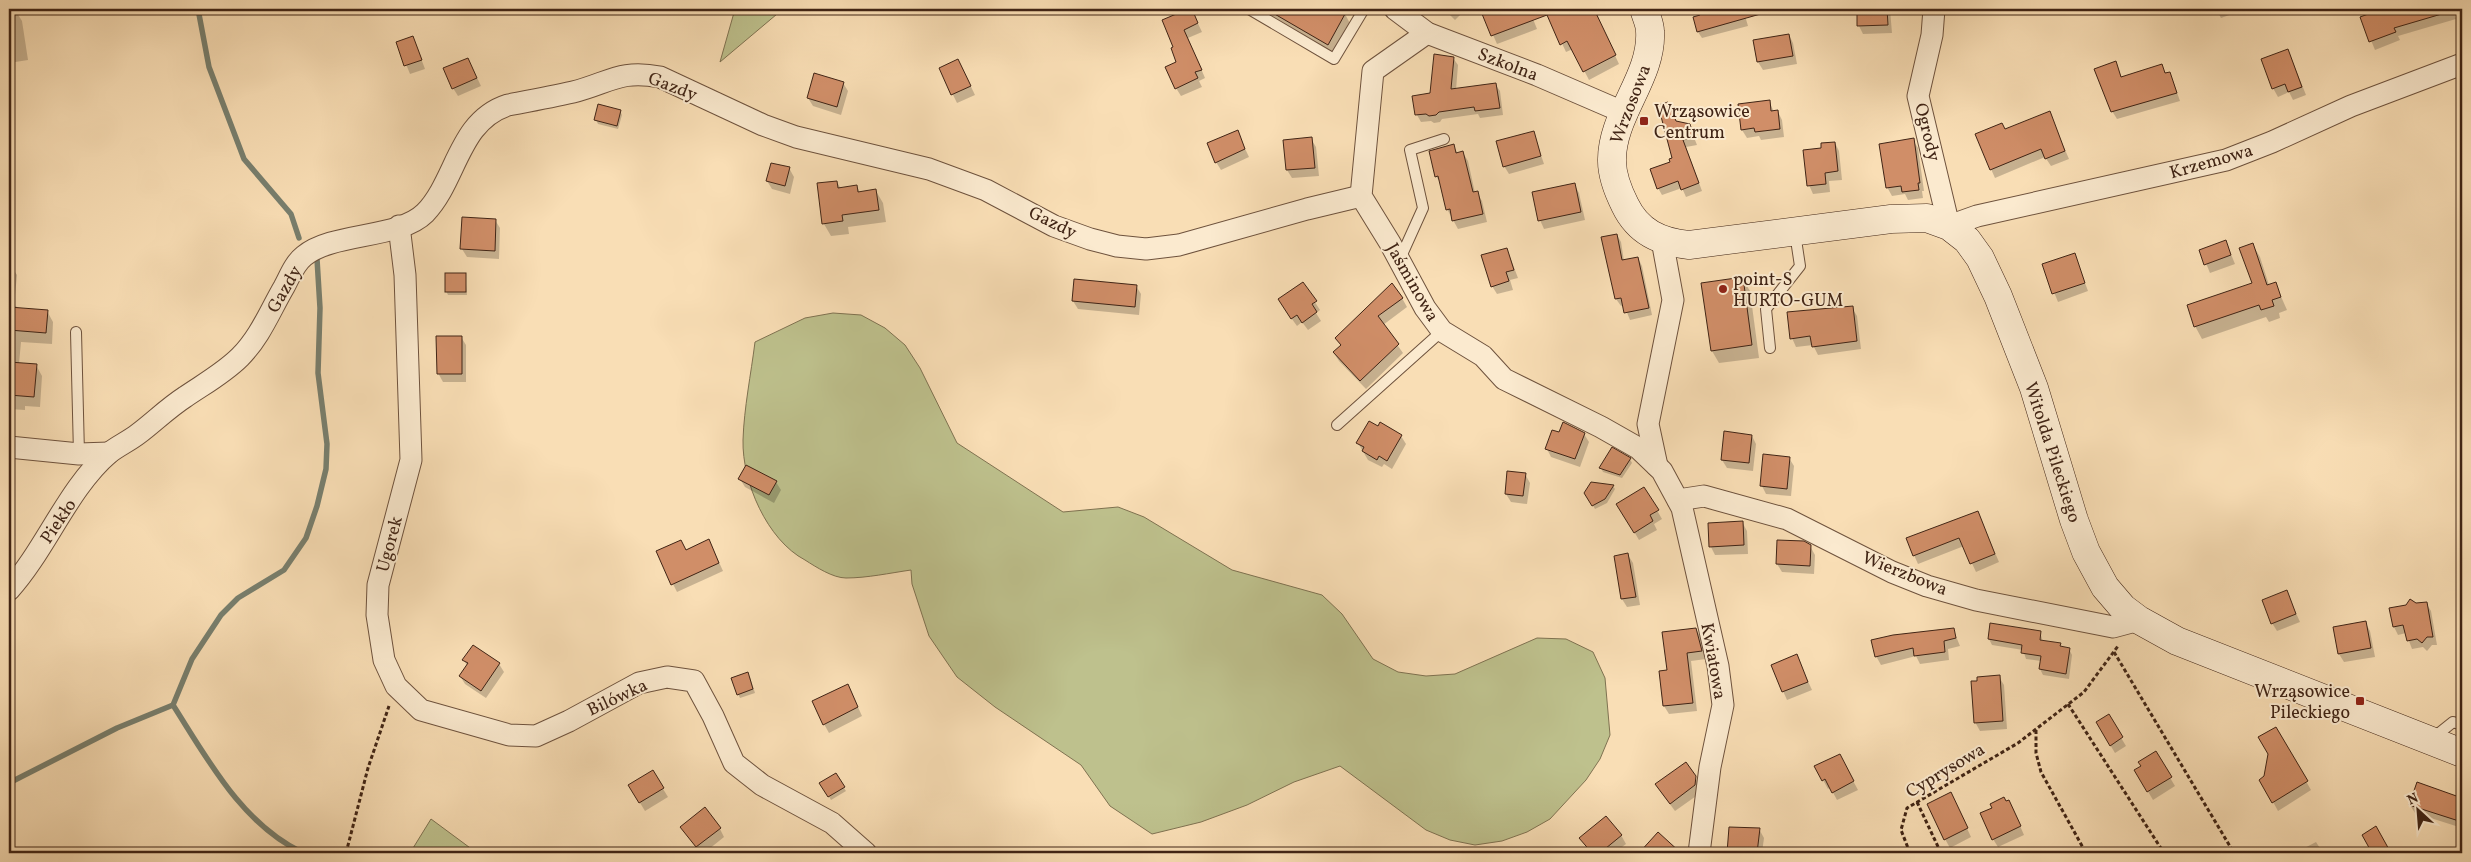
<svg xmlns="http://www.w3.org/2000/svg" width="2471" height="862" font-family="Vollkorn,serif">
<style>
.green{fill:#bec18d;stroke:#7f7251}
.shadow{fill:#0003}
.lines{fill:none;stroke-linecap:round;stroke-linejoin:round}
.stream{stroke:#787f6e;stroke-width:5.5}
.building{fill:#d08e68;stroke:#402415}
.lane-casing{stroke:#6e523d;stroke-width:12}
.street-casing{stroke:#6e523d;stroke-width:23}
.secondary-casing{stroke:#402415;stroke-width:29}
.path{stroke:#402415;stroke-width:3;stroke-dasharray:4 2.5;stroke-linecap:butt}
.lane{stroke:#fbeacf;stroke-width:10}
.street{stroke:#fbeacf;stroke-width:21}
.secondary{stroke:#fbeacf;stroke-width:28}
.poi-dot{fill:#8f2418;stroke:#fbeacf;stroke-width:2}
.labels{text-anchor:middle;stroke-width:4;stroke-linejoin:round;paint-order:stroke}
.street-label{font-size:18px;fill:#402415;stroke:#fbeacf}
.poi-label{font-size:18px;fill:#402415;stroke:#fbeacf;text-anchor:start}
</style>
<rect width="100%" height="100%" fill="#f9deb5"/>
<filter id="stains"><feTurbulence type="fractalNoise" baseFrequency=".004" numOctaves="4"/><feColorMatrix values="0 0 0 0 .2 0 0 0 0 .09 0 0 0 0 .02 0 0 0 .5 -.17"/></filter>
<radialGradient id="worn" r=".72"><stop offset=".6" stop-color="#630" stop-opacity="0"/><stop offset="1" stop-color="#630" stop-opacity=".3"/></radialGradient>
<g class="green">
<polygon points="735,9 783,9 720,62"/>
<path d="M833,313L861,315L885,328L905,345L920,368L957,443L1063,512L1118,507L1144,517L1232,570L1322,595L1342,614L1373,659L1398,672L1426,676L1455,674L1537,638L1566,639L1593,652L1605,678L1610,735L1600,759L1586,780L1550,819L1527,832L1502,841L1475,845L1450,840L1426,830L1340,766L1294,782L1247,805L1201,822L1152,834L1110,806L1081,765L995,707L957,677L929,636L912,584L911,570C890,573 867,578 846,578C833,578 816,567 805,560C767,540 742,482 743,440C744,408 751,374 755,342L805,318Z"/>
<polygon points="431,819 477,853 410,853"/>
</g>
<g class="shadow">
<polygon points="1191,9 1202,32 1188,38 1205,78 1199,81 1202,87 1181,96 1176,88 1178,62 1175,48 1163,21"/>
<polygon points="1248,9 1335,9 1345,14 1354,31 1337,61"/>
<polygon points="1444,9 1452,15 1454,13 1449,9 1466,9 1455,20"/>
<polygon points="1491,9 1529,9 1537,29 1497,44 1483,12"/>
<polygon points="1546,9 1568,9 1571,14 1584,9 1593,9 1619,64 1589,80 1573,49 1566,52"/>
<polygon points="1699,9 1743,9 1748,26 1702,38 1698,32 1701,16"/>
<polygon points="1858,9 1890,9 1892,33 1863,34 1859,26"/>
<polygon points="2216,9 2246,9 2221,18"/>
<polygon points="2385,9 2453,9 2456,19 2398,36 2400,40 2375,50 2362,18"/>
<polygon points="17,13 22,21 28,60 9,63 9,14"/>
<polygon points="1789,35 1793,43 1797,64 1763,70 1758,62"/>
<polygon points="413,37 425,69 410,74 397,42"/>
<polygon points="2288,50 2306,95 2293,100 2289,92 2278,97 2273,88"/>
<polygon points="1453,58 1458,65 1456,90 1495,84 1500,91 1503,115 1480,118 1478,114 1442,119 1440,122 1434,123 1431,121 1421,122 1417,115 1414,97 1431,94"/>
<polygon points="958,60 975,95 957,103 940,68"/>
<polygon points="2115,63 2122,78 2161,65 2166,74 2169,73 2173,81 2180,101 2117,119 2112,111"/>
<polygon points="472,67 481,86 458,96 453,88"/>
<polygon points="843,83 848,91 841,115 813,106 808,98"/>
<polygon points="1769,101 1774,112 1778,112 1782,120 1784,137 1761,140 1759,136 1747,138 1742,130"/>
<polygon points="1668,104 1676,123 1689,125 1697,145 1686,147 1702,191 1686,197 1682,188 1662,195 1658,188 1673,159"/>
<polygon points="620,111 622,115 618,129 598,124 596,120"/>
<polygon points="2049,113 2069,159 2051,166 2045,157 1995,178 1991,169 2005,130"/>
<polygon points="1237,132 1249,157 1221,170 1216,162"/>
<polygon points="1533,132 1544,164 1509,174 1504,166"/>
<polygon points="1311,139 1316,147 1319,176 1292,178 1287,170 1284,141"/>
<polygon points="1913,140 1918,148 1924,191 1922,191 1923,198 1908,200 1905,194 1892,196 1887,187"/>
<polygon points="1835,143 1839,151 1842,180 1829,181 1830,192 1813,194 1809,185 1822,149"/>
<polygon points="1453,145 1458,154 1463,153 1468,161 1475,193 1477,193 1482,201 1487,222 1458,229 1447,209 1441,184 1436,176"/>
<polygon points="789,168 794,177 790,194 772,189 767,181"/>
<polygon points="837,182 841,189 857,186 860,193 876,191 883,203 886,222 848,227 849,234 831,236 824,224"/>
<polygon points="1574,184 1579,193 1585,220 1544,229 1540,220"/>
<polygon points="495,220 500,228 499,259 467,257 462,249"/>
<polygon points="1617,235 1621,242 1624,261 1638,258 1642,266 1652,315 1630,320 1624,305 1621,306 1616,299 1603,238"/>
<polygon points="2226,242 2235,264 2210,273 2201,251"/>
<polygon points="2253,245 2260,257 2269,285 2275,283 2287,310 2279,313 2280,318 2269,322 2266,317 2202,339 2195,326 2253,284"/>
<polygon points="1507,249 1518,278 1510,280 1513,290 1497,294 1492,286"/>
<polygon points="2074,254 2088,291 2058,302 2043,265"/>
<polygon points="9,263 17,275 14,305 20,309 47,311 53,322 52,344 21,342 19,364 36,365 42,376 40,407 25,406 25,410 9,409"/>
<polygon points="465,274 467,295 448,295 446,291"/>
<polygon points="1742,278 1750,291 1759,358 1719,363 1712,351"/>
<polygon points="1303,284 1320,310 1316,313 1321,321 1308,330 1302,322 1297,326 1284,308"/>
<polygon points="1136,286 1141,294 1139,315 1078,309 1073,301"/>
<polygon points="1402,298 1407,307 1383,325 1403,353 1366,389 1339,361 1334,353 1341,346 1336,338"/>
<polygon points="1852,308 1857,316 1861,349 1818,355 1813,345 1796,347 1792,338"/>
<polygon points="461,337 466,345 466,382 443,382 438,373"/>
<polygon points="1380,424 1401,436 1406,444 1392,469 1384,464 1382,467 1368,460 1358,443"/>
<polygon points="1584,434 1589,442 1580,467 1551,457 1547,449"/>
<polygon points="1752,436 1756,444 1753,471 1727,468 1722,460"/>
<polygon points="1789,458 1794,466 1791,496 1766,494 1762,486"/>
<polygon points="1630,459 1632,463 1622,478 1603,472 1601,468"/>
<polygon points="1525,474 1530,483 1527,504 1511,502 1506,494"/>
<polygon points="740,479 776,482 781,490 774,503 745,487"/>
<polygon points="1613,486 1615,489 1607,503 1595,509 1586,493"/>
<polygon points="1644,488 1662,519 1654,524 1657,530 1639,540 1618,504"/>
<polygon points="9,513 13,528 9,538"/>
<polygon points="1978,513 1999,562 1976,572 1964,546 1918,564 1914,555"/>
<polygon points="1742,522 1747,531 1748,554 1715,555 1711,547"/>
<polygon points="1810,546 1815,555 1814,574 1782,572 1777,564"/>
<polygon points="713,549 723,571 677,592 673,584 686,551"/>
<polygon points="1628,555 1633,563 1640,605 1627,607 1622,599 1615,557"/>
<polygon points="2286,591 2300,622 2277,631 2272,623"/>
<polygon points="2426,603 2431,611 2437,645 2432,645 2427,651 2423,647 2412,649 2406,633 2398,635 2394,627 2416,604"/>
<polygon points="2365,622 2370,631 2375,657 2344,662 2339,654 2334,628"/>
<polygon points="1696,629 1701,638 1706,659 1691,661 1697,711 1669,714 1664,706 1668,671"/>
<polygon points="1953,629 1960,646 1948,649 1949,660 1920,664 1916,656 1881,665 1876,656"/>
<polygon points="2040,632 2043,642 2060,644 2062,648 2069,649 2072,655 2069,679 2043,675 2040,669 2041,661 2026,659 2023,650 1992,645 1989,639"/>
<polygon points="1796,655 1812,690 1787,700 1783,691"/>
<polygon points="464,660 499,664 504,672 486,698 465,684 460,676 467,666"/>
<polygon points="750,677 755,693 740,698 738,694"/>
<polygon points="1999,677 2004,685 2007,729 1980,731 1975,722"/>
<polygon points="852,694 862,716 829,733 824,724"/>
<polygon points="2108,716 2126,746 2115,753 2097,723"/>
<polygon points="2276,728 2311,790 2278,811 2261,780 2265,777"/>
<polygon points="2155,753 2175,786 2153,800 2136,771"/>
<polygon points="1844,764 1858,790 1837,800 1830,787 1828,789 1823,780"/>
<polygon points="652,771 668,797 645,811 629,785"/>
<polygon points="835,775 846,791 831,800 821,783"/>
<polygon points="1695,777 1700,786 1699,794 1675,811 1661,792"/>
<polygon points="2418,784 2462,800 2462,828 2415,813 2410,805"/>
<polygon points="1955,802 1971,837 1950,848 1945,839"/>
<polygon points="1993,809 2013,810 2024,835 1998,847 1993,839"/>
<polygon points="682,827 720,829 724,837 704,853 700,853"/>
<polygon points="1730,828 1759,829 1764,838 1762,853 1729,853"/>
<polygon points="1621,835 1626,844 1614,853 1592,853 1581,838"/>
<polygon points="2316,842 2323,853 2295,853"/>
</g>
<g class="lines">
<g class="stream">
<polyline points="198,9 209,67 244,159 291,214 299,238"/>
<path d="M173,705C208,760 242,824 303,853"/>
<polyline points="9,783 117,728 173,705 192,659 221,615 238,598 284,570 306,538 317,506 326,469 327,444 318,373 320,308 317,259"/>
</g>
</g>
<g class="building">
<polygon points="1188,9 1192,9 1198,23 1184,30 1202,70 1195,72 1198,78 1175,89 1165,67 1176,62 1171,48 1173,47 1162,20"/>
<polygon points="1266,9 1337,9 1345,14 1328,45"/>
<polygon points="1480,9 1594,9 1616,55 1583,72 1567,41 1560,45 1547,15 1491,36"/>
<polygon points="1698,9 1764,9 1764,13 1697,32 1693,17 1700,15"/>
<polygon points="1857,9 1887,9 1888,25 1857,26"/>
<polygon points="2382,9 2444,9 2445,13 2394,28 2396,32 2369,42 2360,17"/>
<polygon points="1789,34 1793,56 1757,62 1753,40"/>
<polygon points="413,36 422,60 404,66 396,42"/>
<polygon points="2288,49 2302,87 2288,92 2285,84 2272,89 2261,59"/>
<polygon points="1434,54 1454,57 1451,89 1496,83 1500,108 1475,111 1474,107 1439,112 1436,115 1429,116 1426,114 1415,115 1412,96 1430,93"/>
<polygon points="468,58 477,78 452,89 443,68"/>
<polygon points="958,59 971,86 951,95 939,68"/>
<polygon points="2116,61 2121,77 2162,64 2165,73 2170,72 2177,93 2111,112 2094,69"/>
<polygon points="814,73 844,82 837,107 807,98"/>
<polygon points="1770,100 1771,111 1778,110 1780,129 1755,132 1754,128 1741,130 1738,104"/>
<polygon points="1668,102 1676,121 1690,124 1694,137 1683,140 1699,183 1681,190 1678,181 1657,189 1650,169 1670,162 1669,159 1672,158 1658,105"/>
<polygon points="598,104 621,110 617,126 594,120"/>
<polygon points="2050,111 2065,151 2045,159 2041,149 1990,170 1975,134 2002,123 2005,129"/>
<polygon points="1238,130 1245,149 1215,163 1207,143"/>
<polygon points="1534,131 1541,156 1503,167 1496,141"/>
<polygon points="1312,137 1315,168 1286,170 1283,140"/>
<polygon points="1914,138 1920,183 1918,183 1919,190 1902,192 1901,186 1886,188 1879,144"/>
<polygon points="1835,142 1838,171 1825,173 1826,184 1807,186 1803,150 1821,148 1821,143"/>
<polygon points="1454,144 1456,153 1463,151 1473,192 1478,191 1483,214 1452,221 1450,209 1446,210 1438,176 1435,177 1429,151"/>
<polygon points="771,163 790,167 785,186 766,181"/>
<polygon points="837,181 838,188 857,185 858,192 876,189 879,210 842,215 843,221 822,224 817,183"/>
<polygon points="1575,183 1581,212 1538,221 1532,192"/>
<polygon points="462,217 496,219 495,251 460,249"/>
<polygon points="1617,234 1622,260 1638,257 1649,308 1624,313 1621,298 1615,299 1601,237"/>
<polygon points="2226,240 2231,255 2204,265 2199,250"/>
<polygon points="2253,243 2267,285 2276,282 2281,297 2272,300 2274,306 2261,310 2259,305 2194,327 2187,305 2252,283 2239,248"/>
<polygon points="1507,248 1514,270 1506,272 1509,281 1491,287 1481,255"/>
<polygon points="2075,253 2085,283 2052,294 2042,264"/>
<rect x="445" y="273" width="21" height="19"/>
<polygon points="1743,277 1752,345 1711,351 1701,283"/>
<polygon points="1074,279 1137,285 1135,307 1072,301"/>
<polygon points="1303,282 1317,301 1312,304 1317,312 1302,323 1297,315 1291,319 1278,299"/>
<polygon points="1392,283 1403,298 1378,316 1399,344 1360,381 1333,352 1341,345 1335,338"/>
<polygon points="1853,306 1857,341 1812,347 1810,336 1790,339 1787,312"/>
<polygon points="9,307 48,310 46,333 9,330"/>
<polygon points="436,336 462,336 462,374 437,374"/>
<polygon points="9,362 37,364 34,397 9,395"/>
<polygon points="1369,421 1378,426 1380,422 1402,435 1387,461 1379,456 1377,460 1362,451 1364,447 1356,443"/>
<polygon points="1563,422 1585,433 1575,459 1545,449 1552,430 1559,432"/>
<polygon points="1724,431 1752,435 1749,463 1721,460"/>
<polygon points="1612,447 1631,458 1620,475 1599,468"/>
<polygon points="1763,454 1790,457 1787,489 1760,486"/>
<polygon points="746,465 777,481 769,495 738,479"/>
<polygon points="1507,471 1526,473 1523,496 1505,494"/>
<polygon points="1591,482 1614,485 1605,499 1592,506 1584,493"/>
<polygon points="1644,487 1659,510 1650,515 1653,521 1634,533 1616,504"/>
<polygon points="1978,511 1995,554 1970,564 1959,538 1913,556 1906,538"/>
<polygon points="1743,521 1744,545 1709,547 1708,523"/>
<polygon points="709,539 719,563 671,585 656,551 681,540 686,550"/>
<polygon points="1777,540 1804,541 1811,545 1810,566 1776,564"/>
<polygon points="1628,553 1636,597 1621,599 1614,556"/>
<polygon points="2287,590 2296,614 2271,624 2262,600"/>
<polygon points="2410,599 2416,603 2427,602 2433,637 2427,637 2422,643 2417,639 2407,641 2403,625 2393,627 2389,608 2406,605"/>
<polygon points="2366,621 2371,648 2338,654 2333,627"/>
<polygon points="1990,623 2041,631 2040,640 2061,643 2060,646 2070,648 2066,674 2039,669 2041,656 2021,653 2022,645 1988,639"/>
<polygon points="1696,628 1702,651 1687,653 1693,703 1663,706 1659,671 1667,670 1662,632"/>
<polygon points="1954,628 1956,638 1944,641 1945,652 1914,656 1913,648 1875,657 1871,640 1893,635"/>
<polygon points="473,645 500,663 481,691 459,676 468,663 462,660"/>
<polygon points="1797,654 1808,682 1782,692 1771,665"/>
<polygon points="748,672 753,689 737,695 731,678"/>
<polygon points="2000,675 2003,721 1974,723 1971,681 1977,681 1977,677"/>
<polygon points="848,684 858,707 823,725 812,701"/>
<polygon points="2109,714 2123,737 2110,746 2096,722"/>
<polygon points="2276,727 2308,781 2272,803 2259,780 2264,776 2268,754 2258,737"/>
<polygon points="2156,751 2172,777 2147,792 2134,770 2141,766 2138,762"/>
<polygon points="1840,754 1854,781 1832,793 1825,779 1822,781 1814,766"/>
<polygon points="1686,762 1696,776 1695,785 1670,804 1655,784"/>
<polygon points="653,770 664,788 639,803 628,785"/>
<polygon points="836,773 845,787 828,797 819,783"/>
<polygon points="2417,782 2462,798 2462,822 2409,805"/>
<polygon points="1951,792 1968,828 1944,840 1927,804"/>
<polygon points="2004,797 2006,801 2009,800 2021,826 1992,840 1980,813 1992,808 1990,804"/>
<polygon points="705,807 721,828 696,847 680,827"/>
<polygon points="1606,816 1622,835 1600,853 1592,853 1579,838"/>
<polygon points="2376,826 2391,853 2372,853 2362,835"/>
<polygon points="1729,827 1760,828 1757,853 1727,853"/>
<polygon points="1658,832 1681,853 1639,853"/>
</g>
<g class="lines">
<defs>
<g id="lane">
<polyline points="1249,9 1334,59 1364,9"/>
<polyline points="1400,259 1423,208 1410,150 1444,139"/>
<polyline points="76,332 79,454"/>
<polyline points="1770,348 1766,309 1800,266 1795,233"/>
<polyline points="1337,425 1442,331"/>
<polyline points="2433,738 2453,722 2462,725"/>
</g>
<g id="street">
<polyline points="1395,9 1427,33 1537,75 1625,113"/>
<polyline points="1934,9 1932,35 1918,96 1949,226 1977,216 2226,160 2272,142 2351,106 2462,64"/>
<polyline points="1427,33 1373,71 1361,196 1390,243 1425,308 1442,331 1483,356 1504,379 1601,427 1638,448 1662,471 1682,508 1718,666 1723,705 1710,767 1699,853"/>
<polyline points="399,226 405,275 411,460 378,585 377,615 384,660 396,686 421,710 509,735 536,736 569,721 639,683 667,677 694,681 713,716 734,763 762,785 832,823 866,853"/>
<polyline points="9,447 79,454 109,453"/>
<polyline points="1657,466 1648,424 1673,300 1662,240"/>
<polyline points="1678,500 1704,496 1787,519 1892,572 1927,586 1976,600 2113,627 2139,620"/>
<path d="M9,590C46,549 68,488 109,453C118,446 129,441 138,434C154,422 168,408 185,397C204,384 224,373 240,357C260,337 270,311 284,287C290,276 294,264 304,256C333,232 399,239 425,213C457,180 458,121 508,105C529,101 551,97 573,92C609,83 620,69 660,77L763,125L796,137L929,169L986,190L1054,226L1090,239L1117,246L1146,249L1179,245L1307,209L1361,196"/>
</g>
<path id="secondary" d="M1644,9C1646,16 1650,24 1650,31C1653,77 1611,115 1612,161C1612,176 1618,191 1625,205C1638,232 1660,242 1689,245L1891,219L1927,218L1949,226L1967,240L1980,258L1998,296L2034,388L2074,520L2086,552L2105,587L2123,608L2139,620L2177,641L2462,753"/>
</defs>
<use href="#lane" class="lane-casing"/>
<use href="#street" class="street-casing"/>
<use href="#secondary" class="secondary-casing"/>
<g class="path">
<polyline points="2114,652 2234,853"/>
<polyline points="2068,704 2164,853"/>
<polyline points="2036,730 2036,753 2041,772 2086,853"/>
<polyline points="1917,802 1941,853"/>
<polyline points="346,853 368,768 389,706"/>
<polyline points="1910,853 1901,830 1907,808 2018,743 2084,692 2118,646"/>
</g>
<use href="#lane" class="lane"/>
<use href="#street" class="street"/>
<use href="#secondary" class="secondary"/>
</g>
<g class="poi-dot">
<rect x="1639" y="116" width="10" height="10" rx="2.5"/>
<circle cx="1723" cy="289" r="5"/>
<rect x="2355" y="696" width="10" height="10" rx="2.5"/>
</g>
<g class="labels">
<g class="street-label">
<text transform="translate(1508 64) rotate(21)" y="6">Szkolna</text>
<text transform="translate(673 86) rotate(21)" y="6">Gazdy</text>
<text transform="translate(1630 104) rotate(-69)" y="6">Wrzosowa</text>
<text transform="translate(1928 132) rotate(76)" y="6">Ogrody</text>
<text transform="translate(2211 161) rotate(-16)" y="6">Krzemowa</text>
<text transform="translate(1053 222) rotate(26)" y="6">Gazdy</text>
<text transform="translate(1413 282) rotate(60)" y="6">Jaśminowa</text>
<text transform="translate(284 289) rotate(-60)" y="6">Gazdy</text>
<text transform="translate(2053 452) rotate(72)" y="6">Witolda Pileckiego</text>
<text transform="translate(58 521) rotate(-56)" y="6">Piekło</text>
<text transform="translate(389 544) rotate(-75)" y="6">Ugorek</text>
<text transform="translate(1905 573) rotate(22)" y="6">Wierzbowa</text>
<text transform="translate(1714 661) rotate(80)" y="6">Kwiatowa</text>
<text transform="translate(617 697) rotate(-25)" y="6">Bilówka</text>
<text transform="translate(1945 770) rotate(-31)" y="6">Cyprysowa</text>
</g>
<g class="poi-label">
<text x="1654" y="117">Wrząsowice<tspan x="1654" dy="21">Centrum</tspan></text>
<text x="1733" y="285">point-S<tspan x="1733" dy="21">HURTO-GUM</tspan></text>
<text x="2350" y="697" text-anchor="end">Wrząsowice<tspan x="2350" dy="21">Pileckiego</tspan></text>
</g>
</g>
<rect width="2471" height="862" fill="none" stroke="#f9deb5" stroke-width="30"/>
<rect x="10" y="10" width="2451" height="842" fill="none" stroke="#402415" stroke-width="2.5"/>
<rect x="15" y="15" width="2441" height="832" fill="none" stroke="#402415"/>
<g transform="translate(2418 810) rotate(334)" stroke="#fbeacf" stroke-width="4" paint-order="stroke">
<path d="M0-4L9 19L0 12L-9 19Z" fill="#402415"/>
<text y="-8" font-size="14" font-weight="bold" text-anchor="middle" fill="#402415">N</text>
</g>
<rect width="100%" height="100%" filter="url(#stains)"/>
<rect width="100%" height="100%" fill="url(#worn)"/>
</svg>
